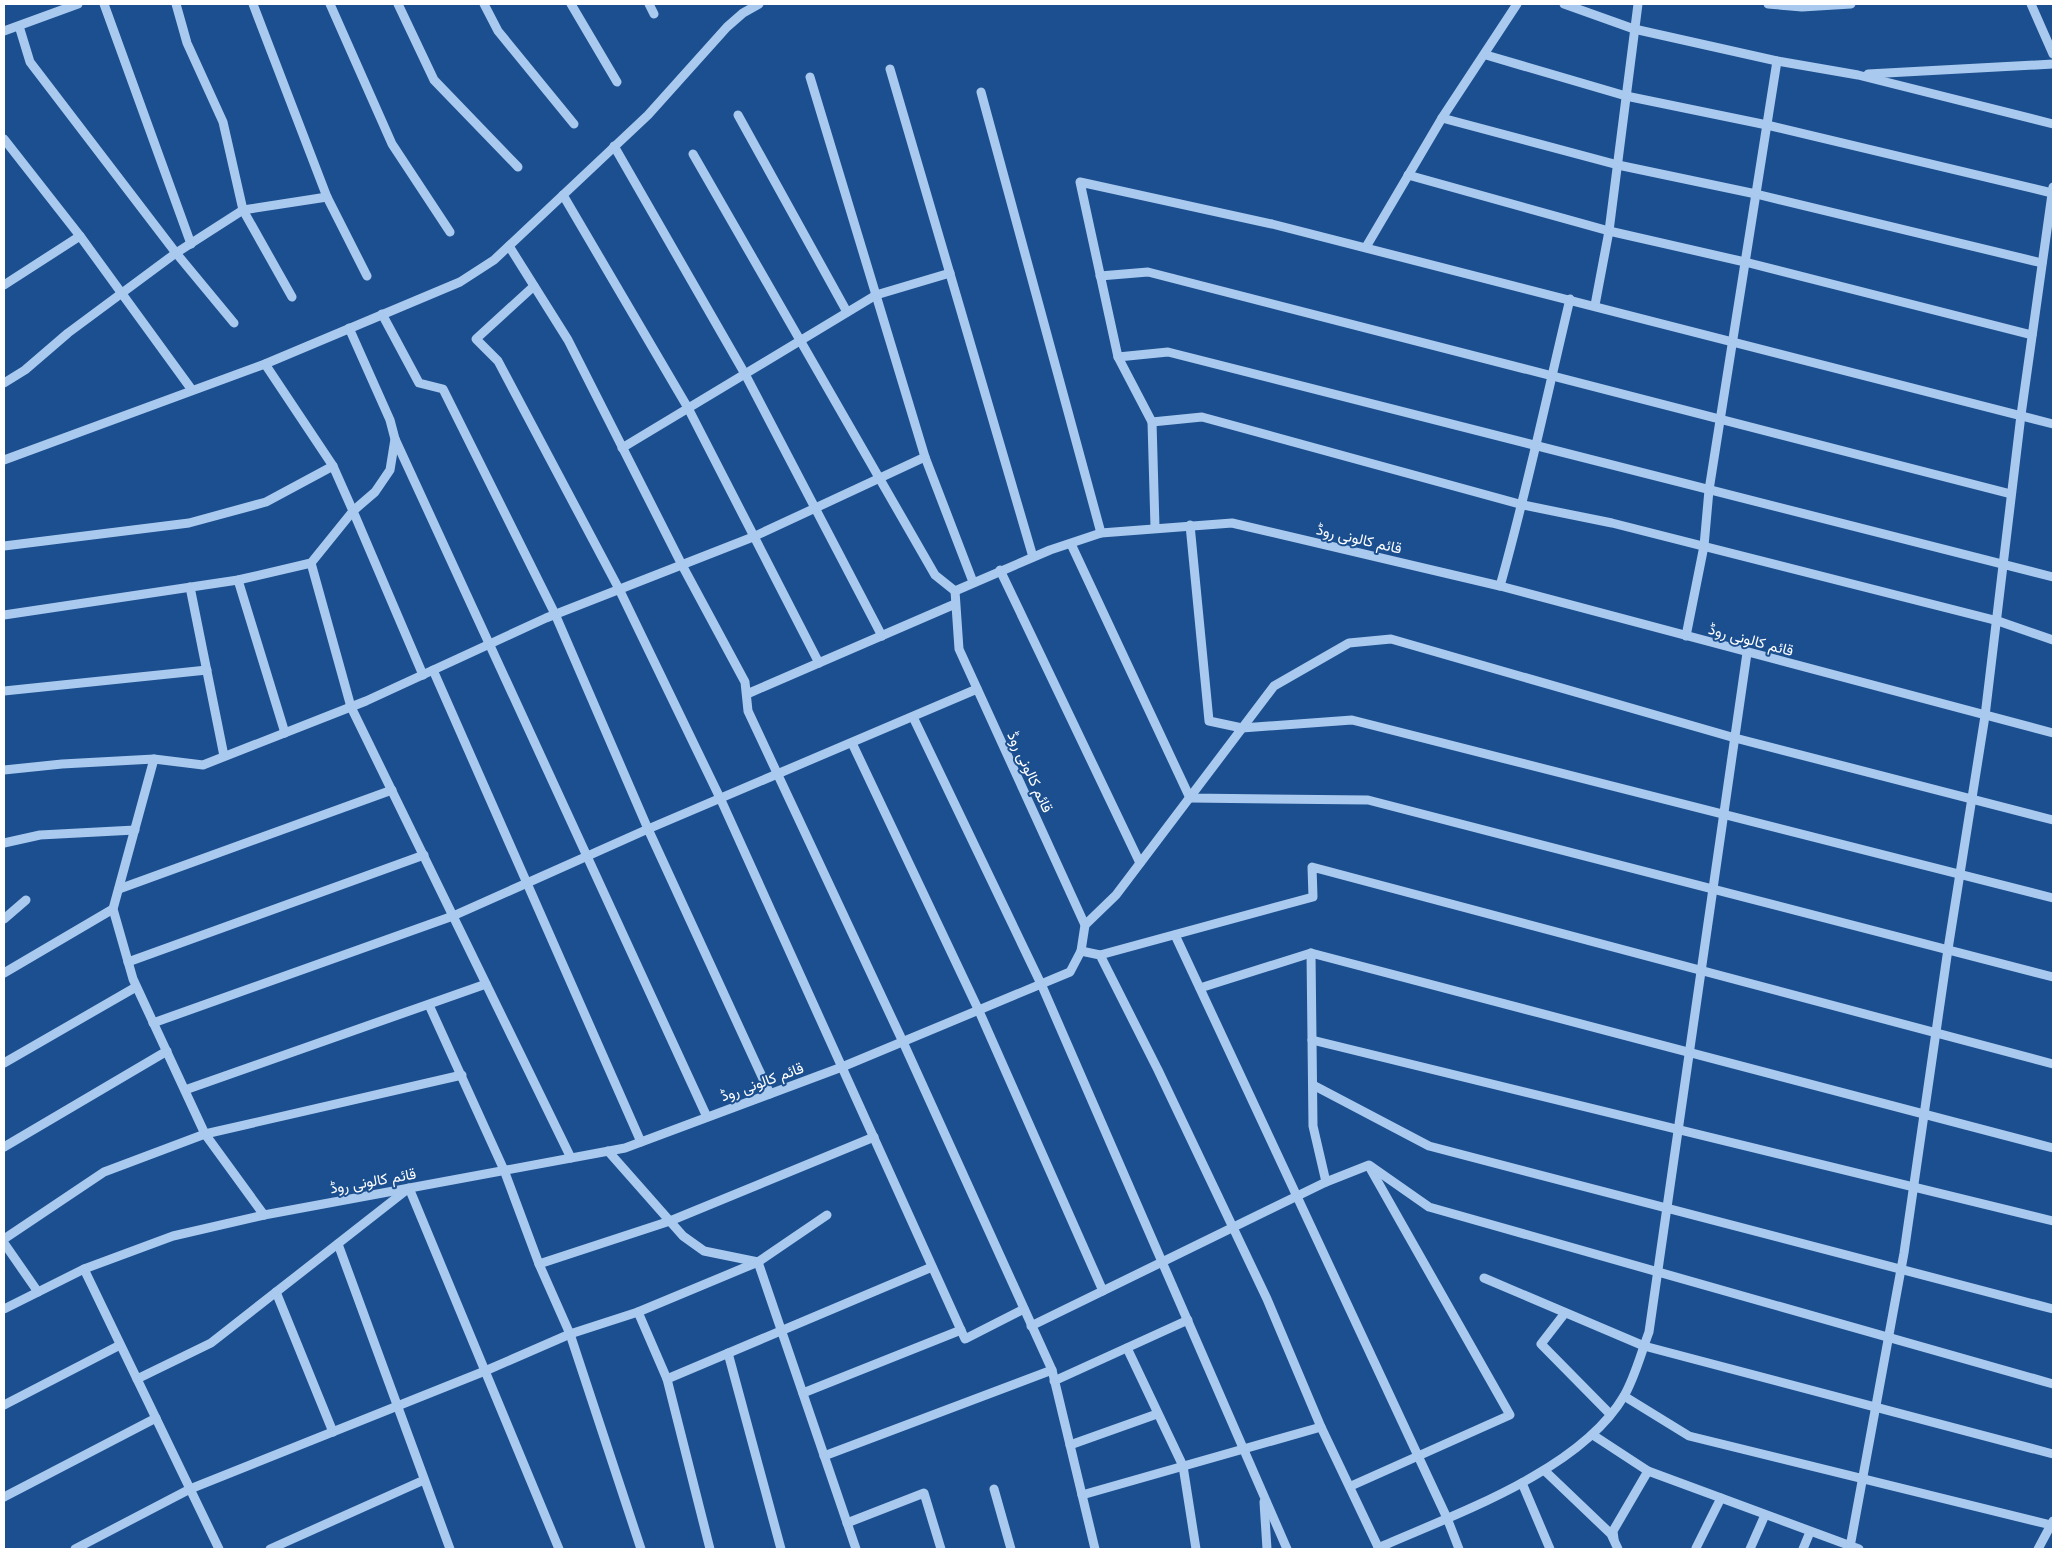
<svg xmlns="http://www.w3.org/2000/svg" width="2057" height="1553" font-family="'Fira Sans',Vazirmatn,sans-serif">
<style>
.lines{fill:none;stroke-linecap:round;stroke-linejoin:round}
.minor{stroke:#a9c9ee;stroke-width:9}
.labels{text-anchor:middle;stroke-width:4;stroke-linejoin:round;paint-order:stroke}
.street-label{font-size:15px;fill:#fff;stroke:#1b4f8f}
</style>
<rect width="100%" height="100%" fill="#1b4f8f"/>
<g class="lines">
<g class="minor">
<polyline points="104,4 191,244"/>
<polyline points="176,4 187,43 223,122 243,210 292,297"/>
<polyline points="253,4 327,197 367,276"/>
<polyline points="330,4 392,144 450,232"/>
<polyline points="398,4 434,80 518,167"/>
<polyline points="484,4 498,31 574,124"/>
<polyline points="571,4 617,82"/>
<polyline points="649,4 654,14"/>
<polyline points="1564,4 1634,29 1777,61 1858,75 2053,124"/>
<polyline points="1768,4 1802,7 1851,4"/>
<polyline points="2031,4 2053,54"/>
<polyline points="19,26 30,62 176,253 234,323"/>
<polyline points="4,31 78,4"/>
<polyline points="1486,55 1626,96 1767,125 2052,193"/>
<polyline points="890,69 1033,557"/>
<polyline points="1868,74 2053,64"/>
<polyline points="810,77 925,457 973,582"/>
<polyline points="981,92 1101,533"/>
<polyline points="738,115 847,312"/>
<polyline points="1442,118 1618,165 1756,194 2042,263"/>
<polyline points="4,139 80,236 192,390"/>
<polyline points="614,146 745,374 882,636"/>
<polyline points="693,154 935,575 955,591"/>
<polyline points="1408,175 1609,231 1745,262 2032,335"/>
<polyline points="563,195 688,408 819,663"/>
<polyline points="509,246 568,340 682,565 745,682 748,711 903,1042 1052,1370 1095,1549"/>
<polyline points="1366,247 1442,118 1517,4"/>
<polyline points="1100,276 1148,272 2011,494"/>
<polyline points="4,285 80,236"/>
<polyline points="534,286 476,339 498,361 619,589 721,800 965,1339 1024,1309"/>
<polyline points="1595,305 1609,231 1638,4"/>
<polyline points="382,314 419,383 443,389 555,614 648,829 770,1094"/>
<polyline points="349,328 390,420 395,439 390,470 375,492 353,511 423,675"/>
<polyline points="1118,357 1168,352 2053,577"/>
<polyline points="4,383 25,370 68,333 176,253 243,210 327,197"/>
<polyline points="1152,422 1202,417 1523,505 1612,523 1998,621 2053,640"/>
<polyline points="395,439 707,1117"/>
<polyline points="622,448 876,295 950,273"/>
<polyline points="4,460 265,364 460,282 494,260 648,115 727,27 743,13 759,4"/>
<polyline points="1190,525 1209,721 1242,728 1352,720 2053,898"/>
<polyline points="1155,527 1152,422 1118,357 1080,182 1272,224 2053,424"/>
<polyline points="1071,544 1190,798 1368,800 2053,977"/>
<polyline points="4,546 189,523 266,502 333,466"/>
<polyline points="311,563 351,707 571,1158"/>
<polyline points="1000,570 1140,863"/>
<polyline points="238,580 285,733"/>
<path d="M1500,586C1527,491 1547,395 1570,299"/>
<polyline points="190,587 224,756"/>
<polyline points="4,615 238,580 311,563 353,511 333,466 265,364"/>
<polyline points="1686,636 1704,546 1709,490 1777,61"/>
<polyline points="433,670 641,1142"/>
<polyline points="4,691 207,670"/>
<polyline points="747,694 955,604"/>
<polyline points="913,717 1042,986 1287,1549"/>
<polyline points="852,743 979,1011 1103,1291"/>
<polyline points="154,759 113,909 133,979 205,1134 264,1215"/>
<polyline points="4,770 62,764 154,759 203,765 366,701 546,618 753,537 925,457"/>
<polyline points="4,843 40,835 135,830"/>
<polyline points="119,889 392,790"/>
<polyline points="4,919 26,900"/>
<polyline points="1085,925 1116,895 1274,686 1349,643 1391,639 1735,738 2053,820"/>
<polyline points="1175,935 1447,1518 1459,1549"/>
<polyline points="1081,951 1100,955 1158,1070 1267,1299 1321,1427 1379,1549"/>
<polyline points="1100,955 1313,897 1312,867 2053,1064"/>
<polyline points="128,962 424,855"/>
<polyline points="4,973 113,909"/>
<polyline points="1200,988 1311,953 2053,1148"/>
<polyline points="429,1005 504,1170 539,1264 570,1334 641,1549"/>
<polyline points="153,1023 453,916 648,829 977,689"/>
<polyline points="1312,1040 2053,1221"/>
<polyline points="4,1063 136,987"/>
<polyline points="1313,1085 1429,1146 2053,1309"/>
<polyline points="185,1090 486,984"/>
<polyline points="4,1147 167,1051"/>
<polyline points="608,1151 683,1236 704,1251 758,1262 856,1549"/>
<polyline points="1326,1182 1369,1165 1429,1207 2053,1384"/>
<polyline points="4,1239 104,1172 205,1134 462,1075"/>
<polyline points="4,1243 38,1292"/>
<polyline points="338,1244 450,1549"/>
<polyline points="539,1264 670,1221 874,1137"/>
<polyline points="84,1269 219,1549"/>
<polyline points="1484,1278 1644,1346 2053,1454"/>
<polyline points="276,1292 333,1432"/>
<polyline points="4,1309 84,1269 173,1236 264,1215 625,1148 842,1067 1070,972 1081,951 1085,925 959,649 955,591 1050,550 1101,533 1232,523 1500,586 2053,733"/>
<polyline points="638,1312 667,1379 710,1549"/>
<polyline points="1565,1313 1541,1344 1610,1414"/>
<polyline points="1031,1326 1326,1182 1313,1126 1311,953"/>
<polyline points="1127,1348 1183,1466 1196,1549"/>
<polyline points="728,1353 781,1549"/>
<polyline points="137,1379 211,1343 409,1188 559,1549"/>
<polyline points="667,1379 932,1267"/>
<polyline points="1054,1381 1188,1320"/>
<polyline points="803,1393 961,1330"/>
<polyline points="1624,1396 1689,1436 2051,1525"/>
<polyline points="4,1405 120,1345"/>
<polyline points="1593,1435 1648,1471 1859,1549"/>
<polyline points="1070,1445 1157,1414"/>
<polyline points="824,1456 1052,1370"/>
<polyline points="1545,1471 1611,1534 1618,1549"/>
<polyline points="1522,1483 1550,1549"/>
<polyline points="1351,1486 1510,1415 1370,1168"/>
<polyline points="994,1489 1011,1549"/>
<polyline points="1082,1495 1321,1427"/>
<polyline points="4,1497 156,1418"/>
<polyline points="1264,1502 1267,1549"/>
<polyline points="847,1523 924,1493 941,1549"/>
<polyline points="1614,1539 1613,1531 1648,1471"/>
<polyline points="1850,1547 1904,1253 1948,949 1985,716 2021,415 2053,187"/>
<path d="M1378,1548C1455,1514 1580,1471 1624,1396C1635,1377 1641,1353 1649,1332L1747,653"/>
<polyline points="1696,1548 1721,1498"/>
<polyline points="75,1549 190,1489 485,1371 570,1334 638,1312 758,1262 827,1215"/>
<polyline points="270,1549 424,1480"/>
<polyline points="1750,1549 1765,1515"/>
<polyline points="1803,1549 1810,1532"/>
<polyline points="2038,1549 2053,1521"/>
</g>
</g>
<g class="labels">
<g class="street-label">
<text transform="translate(1359 539) rotate(13)" y="5">قائم کالونی روڈ</text>
<text transform="translate(1751 640) rotate(15)" y="5">قائم کالونی روڈ</text>
<text transform="translate(1030 772) rotate(65)" y="5">قائم کالونی روڈ</text>
<text transform="translate(762 1082) rotate(-20)" y="5">قائم کالونی روڈ</text>
<text transform="translate(373 1181) rotate(-10)" y="5">قائم کالونی روڈ</text>
</g>
</g>
<rect width="2057" height="1553" fill="none" stroke="#ffffff" stroke-width="10"/>
</svg>
